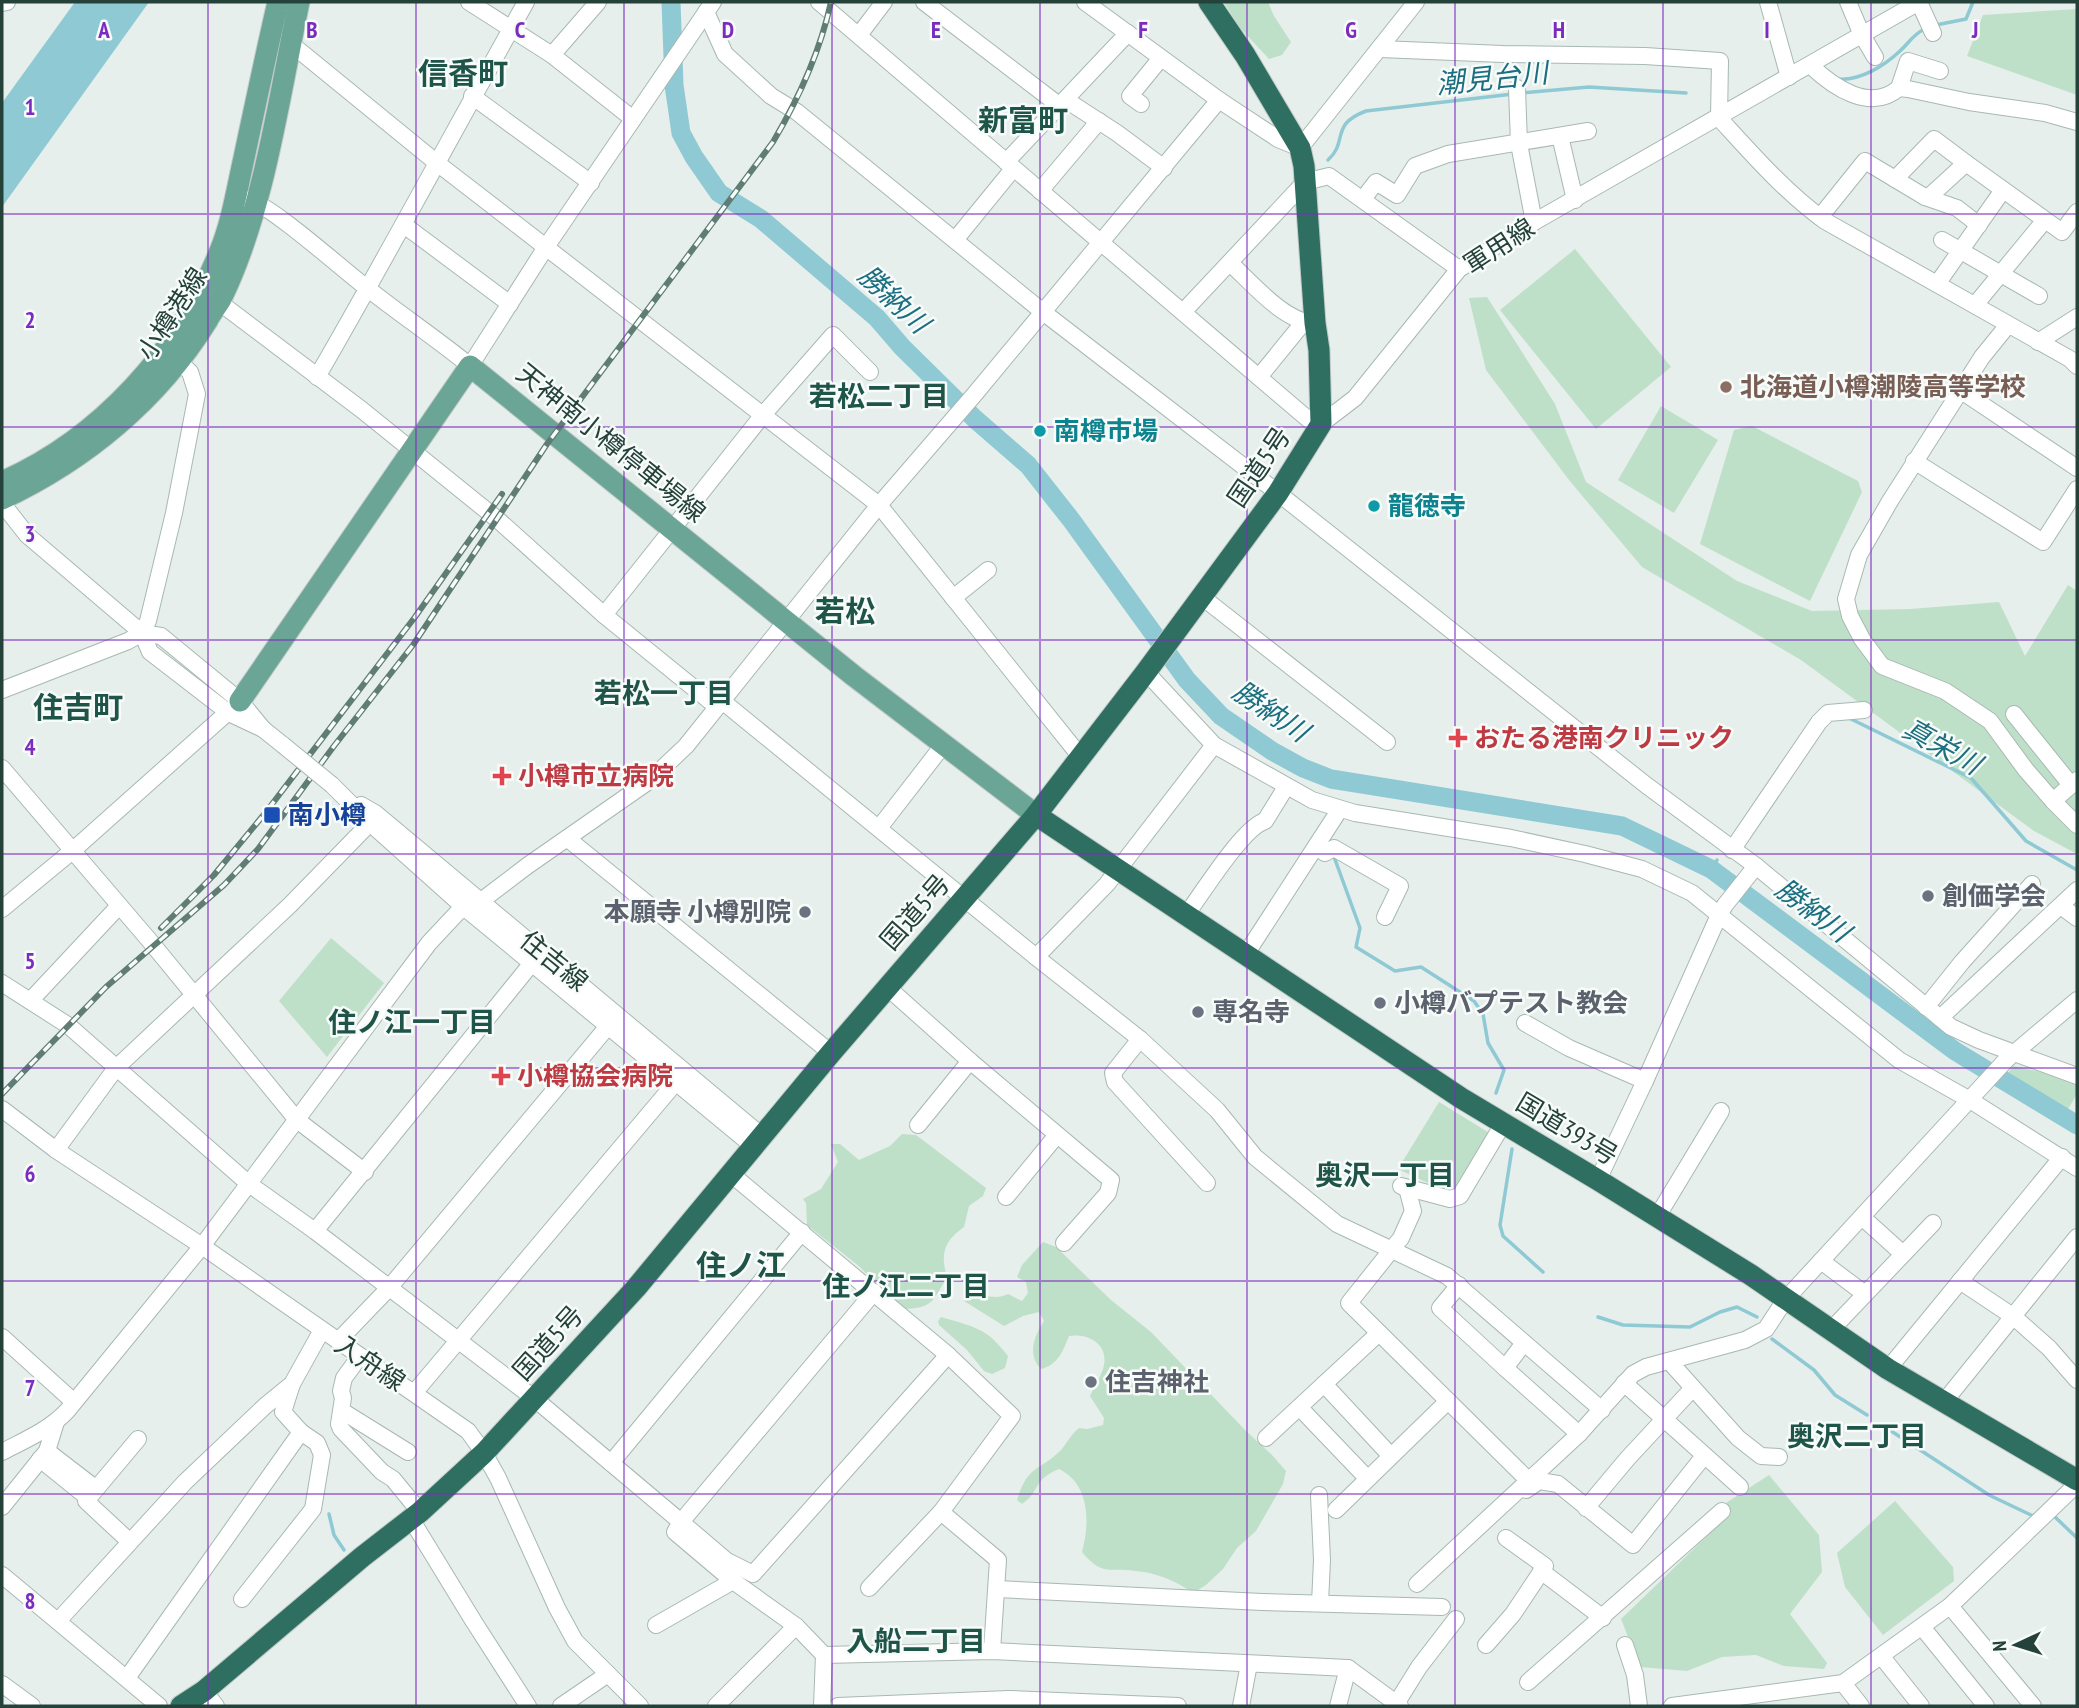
<svg xmlns="http://www.w3.org/2000/svg" width="2079" height="1708" font-family="'PT Sans Narrow','Noto Sans JP',sans-serif">
<style>
.green{fill:#bfe0c8}
.water{fill:#8ec9d4}
.lines{fill:none;stroke-linecap:round;stroke-linejoin:round}
.stream{stroke:#8ec9d4;stroke-width:3.5}
.river{stroke:#8ec9d4;stroke-width:19}
.minor-casing{stroke:#a8b8b2;stroke-width:18}
.major-casing{stroke:#c2cac8;stroke-width:23}
.highway-casing{stroke:#c2cac8;stroke-width:23}
.minor{stroke:#fff;stroke-width:16}
.major{stroke:#6aa596;stroke-width:21}
.highway{stroke:#2f6f62;stroke-width:21}
.rail-casing{stroke:#5f7d75;stroke-width:6}
.rail{stroke:#f7fbf9;stroke-width:3.5;stroke-dasharray:10;stroke-linecap:butt}
.minor-bridge-casing{stroke:#a8b8b2;stroke-width:18;stroke-linecap:butt}
.minor-bridge{stroke:#fff;stroke-width:16}
.grid{fill:none;stroke:#7b2cbf;stroke-width:2;stroke-opacity:0.55}
.education-dot{fill:#8d6e63;stroke:#f7fbf9;stroke-width:2.5}
.culture-dot{fill:#0f9aa8;stroke:#f7fbf9;stroke-width:2.5}
.health-dot{fill:#e0444e;stroke:#f7fbf9;stroke-width:2.5}
.transit-dot{fill:#1a4fb4;stroke:#f7fbf9;stroke-width:2.5}
.worship-dot{fill:#6b7280;stroke:#f7fbf9;stroke-width:2.5}
.labels{text-anchor:middle;stroke-width:5;stroke-linejoin:round;paint-order:stroke}
.street-label{font-size:26px;fill:#24423a;stroke:#f7fbf9}
.education-label{font-size:26px;font-weight:bold;fill:#785e54;stroke:#f7fbf9;text-anchor:start}
.culture-label{font-size:26px;font-weight:bold;fill:#0d838f;stroke:#f7fbf9;text-anchor:start}
.health-label{font-size:26px;font-weight:bold;fill:#be3a42;stroke:#f7fbf9;text-anchor:start}
.transit-label{font-size:26px;font-weight:bold;fill:#164399;stroke:#f7fbf9;text-anchor:start}
.worship-label{font-size:26px;font-weight:bold;fill:#5b616d;stroke:#f7fbf9;text-anchor:start}
.water-label{font-size:28px;font-style:italic;fill:#1c6f80;stroke:#f7fbf9}
.neighbourhood-label{font-size:28px;font-weight:bold;fill:#1f5548;stroke:#f7fbf9}
.quarter-label{font-size:30px;font-weight:bold;fill:#1f5548;stroke:#f7fbf9}
.grid-label{font-size:23px;text-anchor:middle;font-weight:bold;fill:#7b2cbf;stroke:#f7fbf9;stroke-width:5;stroke-linejoin:round;paint-order:stroke}
</style>
<rect width="100%" height="100%" fill="#e6efeb"/>
<g class="green">
<polygon points="1224,2 1268,2 1274,16 1291,42 1282,55 1269,59 1240,28"/>
<polygon points="2077,9 2077,95 1967,56 1983,15"/>
<polygon points="1575,249 1671,367 1596,429 1500,310"/>
<polygon points="1487,297 1555,404 1586,482 1737,581 1812,611 1910,609 1999,602 2025,656 2068,585 2077,591 2077,854 2034,831 1801,660 1642,567 1569,480 1486,370 1469,298"/>
<polygon points="1661,406 1718,440 1674,513 1618,480"/>
<polygon points="1752,426 1858,481 1862,492 1810,601 1700,544 1734,430"/>
<polygon points="331,938 384,983 327,1057 279,1001"/>
<polygon points="2013,1066 2041,1072 2077,1086 2077,1094 2068,1109 2008,1073"/>
<polygon points="1439,1102 1491,1134 1456,1190 1447,1192 1398,1169"/>
<path d="M902,1134L916,1135L986,1188L983,1196L969,1206L964,1227C944,1241 940,1254 947,1277C933,1301 933,1308 904,1309L882,1290L860,1267L807,1225L806,1203L803,1199L821,1189L838,1162L831,1144H840L859,1160L890,1146Z"/>
<path d="M1043,1242L1056,1247L1111,1300L1151,1332L1246,1431L1272,1455L1286,1471L1283,1484L1256,1531L1237,1548L1223,1569L1206,1585L1193,1593C1176,1581 1157,1573 1136,1571C1108,1567 1103,1577 1082,1552C1090,1523 1090,1484 1059,1469C1032,1480 1041,1491 1022,1504L1017,1500C1028,1464 1039,1472 1061,1450C1067,1443 1071,1434 1079,1428L1087,1429L1103,1425L1104,1418L1090,1396C1094,1387 1102,1375 1104,1365C1108,1343 1087,1333 1069,1336C1063,1351 1058,1365 1041,1369C1027,1355 1034,1336 1044,1321L1039,1312L1023,1316L1004,1326L964,1301L973,1290C984,1296 996,1300 1008,1294L1022,1301L1028,1293L1026,1282L1017,1277L1022,1265Z"/>
<path d="M941,1317C974,1327 986,1327 1008,1356L1005,1368L992,1374L984,1371L967,1350L939,1325L938,1321Z"/>
<polygon points="1769,1475 1819,1535 1822,1572 1790,1614 1827,1663 1824,1669 1784,1666 1756,1655 1722,1657 1687,1671 1640,1667 1621,1619 1731,1513 1726,1503"/>
<polygon points="1895,1501 1953,1567 1954,1581 1883,1635 1845,1587 1837,1553"/>
</g>
<polygon class="water" points="75,2 149,2 2,207 2,103"/>
<g class="lines">
<g class="stream">
<polyline points="1936,25 1966,19 1973,2"/>
<path d="M1838,79C1860,81 1884,66 1900,51C1909,43 1913,34 1925,29"/>
<polyline points="1521,93 1589,87 1686,93"/>
<path d="M1328,160C1349,141 1329,125 1366,111L1513,94"/>
<polyline points="1849,718 1971,778 2026,841 2077,870"/>
<polyline points="1333,854 1360,928 1356,947 1395,971 1421,967 1474,1001 1483,1014 1488,1043 1504,1070 1496,1093"/>
<polyline points="1711,869 1717,860"/>
<polyline points="1512,1149 1500,1225 1503,1236 1543,1272"/>
<polyline points="1598,1317 1623,1325 1690,1327 1720,1312 1737,1307 1757,1317"/>
<polyline points="1772,1339 1814,1370 1835,1395 1867,1415"/>
<polyline points="1885,1427 1989,1495 2033,1516"/>
<polyline points="329,1514 334,1535 344,1550"/>
<polyline points="2054,1516 2077,1538"/>
</g>
<polyline class="river" points="671,2 674,85 681,133 694,157 719,193 761,219 877,318 902,347 975,419 1028,465 1072,521 1187,680 1221,716 1272,751 1303,768 1331,779 1622,826 1711,869 1955,1051 2077,1125"/>
<defs>
<g id="minor">
<polyline points="469,2 552,55 633,119"/>
<polyline points="819,2 1309,420 1321,424 1355,398 1459,269 1534,222 1919,2"/>
<polyline points="924,2 1060,106"/>
<polyline points="1085,2 1219,100 1278,139 1300,148 1416,2"/>
<polyline points="1768,2 1789,77"/>
<polyline points="1848,2 1862,35 1875,57"/>
<polyline points="1919,2 1933,33"/>
<polyline points="2,3 7,2"/>
<polyline points="706,12 725,54 771,96 797,112 1043,312 1278,493 1646,785 1756,866 1951,1027 1979,1040 2077,1076"/>
<polyline points="859,35 884,2"/>
<polyline points="290,43 437,163 879,505 1080,756"/>
<path d="M1380,49L1503,54L1645,56L1720,61L1719,118C1752,154 1785,192 1825,221L2070,359L2077,366"/>
<polyline points="552,55 598,2"/>
<path d="M1810,65C1833,87 1870,113 1899,88L1908,89L1969,102L2045,113L2077,122"/>
<polyline points="1517,88 1519,144 1534,222"/>
<polyline points="1899,88 1908,61 1940,71"/>
<polyline points="472,96 591,183"/>
<polyline points="1066,100 1117,133 1164,168"/>
<polyline points="1141,104 1130,96 1161,58"/>
<polyline points="1560,136 1575,200"/>
<polyline points="1006,162 1128,33"/>
<polyline points="1895,179 1934,139 1966,163"/>
<polyline points="1040,191 1099,121"/>
<polyline points="1925,197 1957,208 1979,225"/>
<path d="M246,199C268,202 344,271 367,288C401,315 437,339 470,366L546,247L713,2"/>
<polyline points="1363,199 1376,182 1397,195 1415,166 1448,154 1588,131"/>
<polyline points="1820,217 1865,161 1925,197 1931,195 1966,163 2062,232 2077,212"/>
<polyline points="404,225 510,304"/>
<polyline points="955,240 1013,169"/>
<polyline points="1942,240 2039,296"/>
<path d="M1230,263C1252,283 1285,323 1315,323"/>
<polyline points="1937,284 2003,190"/>
<polyline points="219,302 362,410 497,519 604,615 716,706"/>
<polyline points="1975,305 2045,220"/>
<polyline points="1183,312 1305,182 1329,176 1459,269"/>
<polyline points="2008,325 1982,357 1890,501 1859,555 1846,599 1850,616 1862,639 1882,666 1945,691 1990,721 2026,770 2053,801 2077,780"/>
<polyline points="2038,342 2077,317"/>
<path d="M317,377C389,253 456,127 526,2"/>
<polyline points="1259,377 1303,323"/>
<polyline points="1960,390 2077,468"/>
<polyline points="1914,461 2043,542 2077,489"/>
<polyline points="2,503 27,535 142,633 150,652 229,713 263,729"/>
<polyline points="1202,597 1387,742"/>
<polyline points="953,598 988,570"/>
<polyline points="604,615 762,416 833,335 870,372"/>
<polyline points="142,633 161,636 240,701 263,729 283,745"/>
<polyline points="1146,672 1214,745 1312,800 1355,813 1511,838 1585,854 1642,869 1692,893 1899,1060 1970,1100 2077,1168"/>
<polyline points="2,690 128,641 142,633 148,621 174,513 197,394 190,372 172,355"/>
<polyline points="721,700 1036,957 1140,1039 1217,1110 1255,1157 1337,1224 1447,1276 1602,1410"/>
<polyline points="2014,714 2071,785"/>
<polyline points="2,768 149,940 297,1120 365,1172"/>
<polyline points="332,785 370,823 465,908 753,1146"/>
<polyline points="2053,801 2077,825"/>
<polyline points="361,805 375,813 762,1136"/>
<polyline points="879,828 944,744"/>
<polyline points="568,839 831,1053"/>
<polyline points="1316,847 1325,853 1334,848 1400,886 1385,917"/>
<polyline points="1732,850 1819,722 1828,713 1864,710"/>
<polyline points="2061,906 2077,918"/>
<polyline points="2,909 71,852 236,705"/>
<path d="M1186,915C1202,894 1243,827 1265,821L1286,787"/>
<polyline points="1246,954 1340,809"/>
<polyline points="1036,957 1107,884 1214,745"/>
<polyline points="2,983 69,1026 249,1184 315,1231 535,1399 681,1522 675,1532 733,1581 796,1626 824,1655 822,1706"/>
<polyline points="887,987 970,1061 1111,1180 1108,1193 1064,1243"/>
<polyline points="30,1001 118,907"/>
<polyline points="1926,1007 1962,962 2032,884"/>
<polyline points="1940,1018 2077,890"/>
<polyline points="1525,1023 1569,1048 1645,1081"/>
<polyline points="1140,1039 1113,1073 1115,1082 1207,1183"/>
<polyline points="2,1109 56,1150 202,1246 468,1431 484,1453 498,1478 557,1608 575,1641 640,1706"/>
<polyline points="918,1125 970,1061"/>
<polyline points="56,1150 116,1068 290,905 370,823"/>
<polyline points="731,1174 948,1355 1012,1416 941,1512 869,1588"/>
<polyline points="1598,1180 1645,1081 1719,915 1725,905 1756,866"/>
<polyline points="1401,1186 1450,1199 1460,1196 1503,1124"/>
<polyline points="1407,1188 1413,1211 1401,1238 1349,1303 1528,1480"/>
<polyline points="1006,1197 1057,1135"/>
<polyline points="1657,1217 1721,1111"/>
<polyline points="1862,1217 1903,1254"/>
<polyline points="315,1231 532,963"/>
<polyline points="1821,1261 1865,1294"/>
<polyline points="1960,1281 2014,1317 2049,1348 2077,1380"/>
<polyline points="1459,1285 1440,1308 1505,1368"/>
<polyline points="874,1292 681,1522 727,1561 753,1574 948,1355"/>
<polyline points="1831,1330 1933,1223"/>
<polyline points="2,1337 74,1402"/>
<polyline points="338,1341 389,1288 614,1019"/>
<polyline points="1524,1343 1505,1368 1579,1434"/>
<polyline points="360,1356 344,1378 341,1391 343,1398 339,1424 341,1429 382,1472 393,1479 420,1512"/>
<polyline points="1669,1361 1738,1438 1761,1456 1779,1457"/>
<polyline points="1888,1369 2062,1157"/>
<polyline points="1624,1383 1740,1487"/>
<polyline points="1324,1384 1390,1455"/>
<polyline points="414,1393 676,1082"/>
<polyline points="1944,1402 2077,1237"/>
<polyline points="1300,1408 1367,1478"/>
<polyline points="342,1411 408,1452"/>
<polyline points="1266,1438 1379,1333"/>
<polyline points="47,1451 95,1488"/>
<path d="M2,1452C25,1440 49,1430 67,1411L202,1246L429,943L458,912L481,901L527,866L649,781L686,746L879,505L974,395L1219,100"/>
<polyline points="40,1459 87,1497"/>
<polyline points="611,1463 802,1232"/>
<polyline points="1526,1490 1539,1481 1558,1484 1633,1545 1704,1456"/>
<polyline points="1319,1495 1322,1560 1320,1603"/>
<polyline points="2,1507 47,1451 56,1422"/>
<polyline points="1586,1508 1628,1458 1693,1388"/>
<polyline points="1336,1510 1448,1401"/>
<polyline points="941,1512 998,1560 992,1651"/>
<polyline points="411,1519 474,1622 528,1706"/>
<polyline points="129,1541 86,1501 138,1439"/>
<polyline points="1541,1571 1603,1618"/>
<polyline points="2,1575 159,1706"/>
<polyline points="1417,1584 1579,1434 1633,1374 1646,1367 1745,1340 1766,1329 1785,1300 2006,1060 2077,1000"/>
<polyline points="997,1589 1262,1602 1442,1607"/>
<polyline points="242,1599 313,1509 322,1455 317,1443 301,1432"/>
<polyline points="1950,1606 2033,1706"/>
<polyline points="58,1621 185,1482 265,1406 292,1384 322,1330"/>
<polyline points="656,1625 733,1581"/>
<polyline points="1922,1627 1986,1706"/>
<polyline points="1486,1645 1513,1614 1545,1566 1506,1538"/>
<polyline points="1625,1645 1635,1675 1639,1706"/>
<polyline points="824,1655 992,1651 1348,1668 1400,1706"/>
<polyline points="1882,1657 1921,1706"/>
<polyline points="127,1678 301,1432 283,1412 292,1384"/>
<polyline points="1528,1682 1722,1511"/>
<polyline points="1843,1683 1861,1706"/>
<polyline points="2,1684 32,1706"/>
<polyline points="204,1691 216,1706"/>
<polyline points="1396,1704 1419,1667 1456,1619"/>
<polyline points="561,1706 608,1674"/>
<polyline points="716,1706 796,1626"/>
<polyline points="838,1706 1009,1699 1178,1706"/>
<polyline points="1241,1706 1249,1664"/>
<polyline points="1338,1706 1348,1668"/>
<polyline points="1672,1706 1843,1683 1950,1606 2077,1484"/>
</g>
<g id="major">
<path d="M2,482C100,439 180,351 220,251C232,222 237,189 244,158C255,106 266,54 278,2"/>
<path d="M2,499C85,460 158,400 207,321C211,313 217,306 221,299C264,211 279,97 299,2"/>
<polyline points="240,701 470,366 854,676 1036,815"/>
</g>
<g id="highway">
<polyline points="1036,815 1461,1098 1598,1180 1751,1275 1888,1369 2077,1480"/>
<polyline points="181,1706 204,1691 362,1557 420,1512 484,1453 636,1288 831,1053 1036,815 1146,672 1278,493 1321,424 1319,350 1315,323 1304,166 1300,148 1245,55 1209,2"/>
</g>
</defs>
<use href="#minor" class="minor-casing"/>
<use href="#major" class="major-casing"/>
<use href="#highway" class="highway-casing"/>
<use href="#minor" class="minor"/>
<use href="#major" class="major"/>
<use href="#highway" class="highway"/>
<defs>
<g id="rail">
<polyline points="161,928 214,875 266,812 415,617 502,494"/>
<path d="M2,1094L106,987L224,885L258,849L334,746L413,645L547,444L773,142C799,98 820,52 831,2"/>
</g>
</defs>
<use href="#rail" class="rail-casing"/>
<use href="#rail" class="rail"/>
<defs>
<polyline id="minor-bridge" points="283,745 332,785"/>
</defs>
<use href="#minor-bridge" class="minor-bridge-casing"/>
<use href="#minor-bridge" class="minor-bridge"/>
</g>
<path class="grid" d="M208,2V1706M416,2V1706M624,2V1706M832,2V1706M1040,2V1706M1247,2V1706M1455,2V1706M1663,2V1706M1871,2V1706M2,214H2077M2,427H2077M2,640H2077M2,854H2077M2,1068H2077M2,1281H2077M2,1494H2077"/>
<circle class="education-dot" cx="1726" cy="387" r="7"/>
<g class="culture-dot">
<circle cx="1040" cy="431" r="7"/>
<circle cx="1374" cy="506" r="7"/>
</g>
<g class="health-dot">
<path d="M1454.5 727.5h7v7h7v7h-7v7h-7v-7h-7v-7h7z"/>
<path d="M498.5 765.5h7v7h7v7h-7v7h-7v-7h-7v-7h7z"/>
<path d="M497.5 1065.5h7v7h7v7h-7v7h-7v-7h-7v-7h7z"/>
</g>
<rect class="transit-dot" x="263" y="806" width="18" height="18" rx="3.5"/>
<g class="worship-dot">
<circle cx="1928" cy="896" r="7"/>
<circle cx="805" cy="912" r="7"/>
<circle cx="1380" cy="1003" r="7"/>
<circle cx="1198" cy="1012" r="7"/>
<circle cx="1091" cy="1382" r="7"/>
</g>
<g class="labels">
<g class="street-label">
<text transform="translate(1499 246) rotate(-33)" y="9">軍用線</text>
<text transform="translate(172 314) rotate(-57)" y="9">小樽港線</text>
<text transform="translate(611 443) rotate(39)" y="9">天神南小樽停車場線</text>
<text transform="translate(1259 467) rotate(-56)" y="9">国道5号</text>
<text transform="translate(915 912) rotate(-49)" y="9">国道5号</text>
<text transform="translate(554 961) rotate(39)" y="9">住吉線</text>
<text transform="translate(1567 1129) rotate(31)" y="9">国道393号</text>
<text transform="translate(548 1343) rotate(-48)" y="9">国道5号</text>
<text transform="translate(370 1363) rotate(34)" y="9">入舟線</text>
</g>
<g class="education-label">
<text x="1740" y="396">北海道小樽潮陵高等学校</text>
</g>
<g class="culture-label">
<text x="1054" y="440">南樽市場</text>
<text x="1388" y="515">龍徳寺</text>
</g>
<g class="health-label">
<text x="1474" y="747">おたる港南クリニック</text>
<text x="518" y="785">小樽市立病院</text>
<text x="517" y="1085">小樽協会病院</text>
</g>
<g class="transit-label">
<text x="288" y="824">南小樽</text>
</g>
<g class="worship-label">
<text x="1942" y="905">創価学会</text>
<text x="791" y="921" text-anchor="end">本願寺 小樽別院</text>
<text x="1394" y="1012">小樽バプテスト教会</text>
<text x="1212" y="1021">専名寺</text>
<text x="1105" y="1391">住吉神社</text>
</g>
<g class="water-label">
<text transform="translate(1492 78) rotate(-6)" y="10">潮見台川</text>
<text transform="translate(894 299) rotate(43)" y="10">勝納川</text>
<text transform="translate(1271 711) rotate(34)" y="10">勝納川</text>
<text transform="translate(1942 746) rotate(29)" y="10">真栄川</text>
<text transform="translate(1813 910) rotate(37)" y="10">勝納川</text>
</g>
<g class="neighbourhood-label">
<text x="879" y="406">若松二丁目</text>
<text x="664" y="703">若松一丁目</text>
<text x="412" y="1032">住ノ江一丁目</text>
<text x="1385" y="1185">奥沢一丁目</text>
<text x="906" y="1296">住ノ江二丁目</text>
<text x="1857" y="1446">奥沢二丁目</text>
<text x="916" y="1651">入船二丁目</text>
</g>
<g class="quarter-label">
<text x="463" y="84">信香町</text>
<text x="1023" y="131">新富町</text>
<text x="845" y="622">若松</text>
<text x="78" y="718">住吉町</text>
<text x="741" y="1276">住ノ江</text>
</g>
</g>
<g class="grid-label">
<text x="104" y="38">A</text>
<text x="312" y="38">B</text>
<text x="520" y="38">C</text>
<text x="728" y="38">D</text>
<text x="936" y="38">E</text>
<text x="1143" y="38">F</text>
<text x="1351" y="38">G</text>
<text x="1559" y="38">H</text>
<text x="1767" y="38">I</text>
<text x="1975" y="38">J</text>
<text x="30" y="115">1</text>
<text x="30" y="328">2</text>
<text x="30" y="542">3</text>
<text x="30" y="755">4</text>
<text x="30" y="969">5</text>
<text x="30" y="1182">6</text>
<text x="30" y="1396">7</text>
<text x="30" y="1609">8</text>
</g>
<rect width="2079" height="1708" fill="none" stroke="#24423a" stroke-width="7"/>
<g transform="translate(2016 1645) rotate(266)" stroke="#f7fbf9" stroke-width="5" paint-order="stroke">
<path d="M0-5L12 26L0 18L-12 26Z" fill="#24423a"/>
<text y="-10" font-size="19" font-weight="bold" text-anchor="middle" fill="#24423a">N</text>
</g>
</svg>
